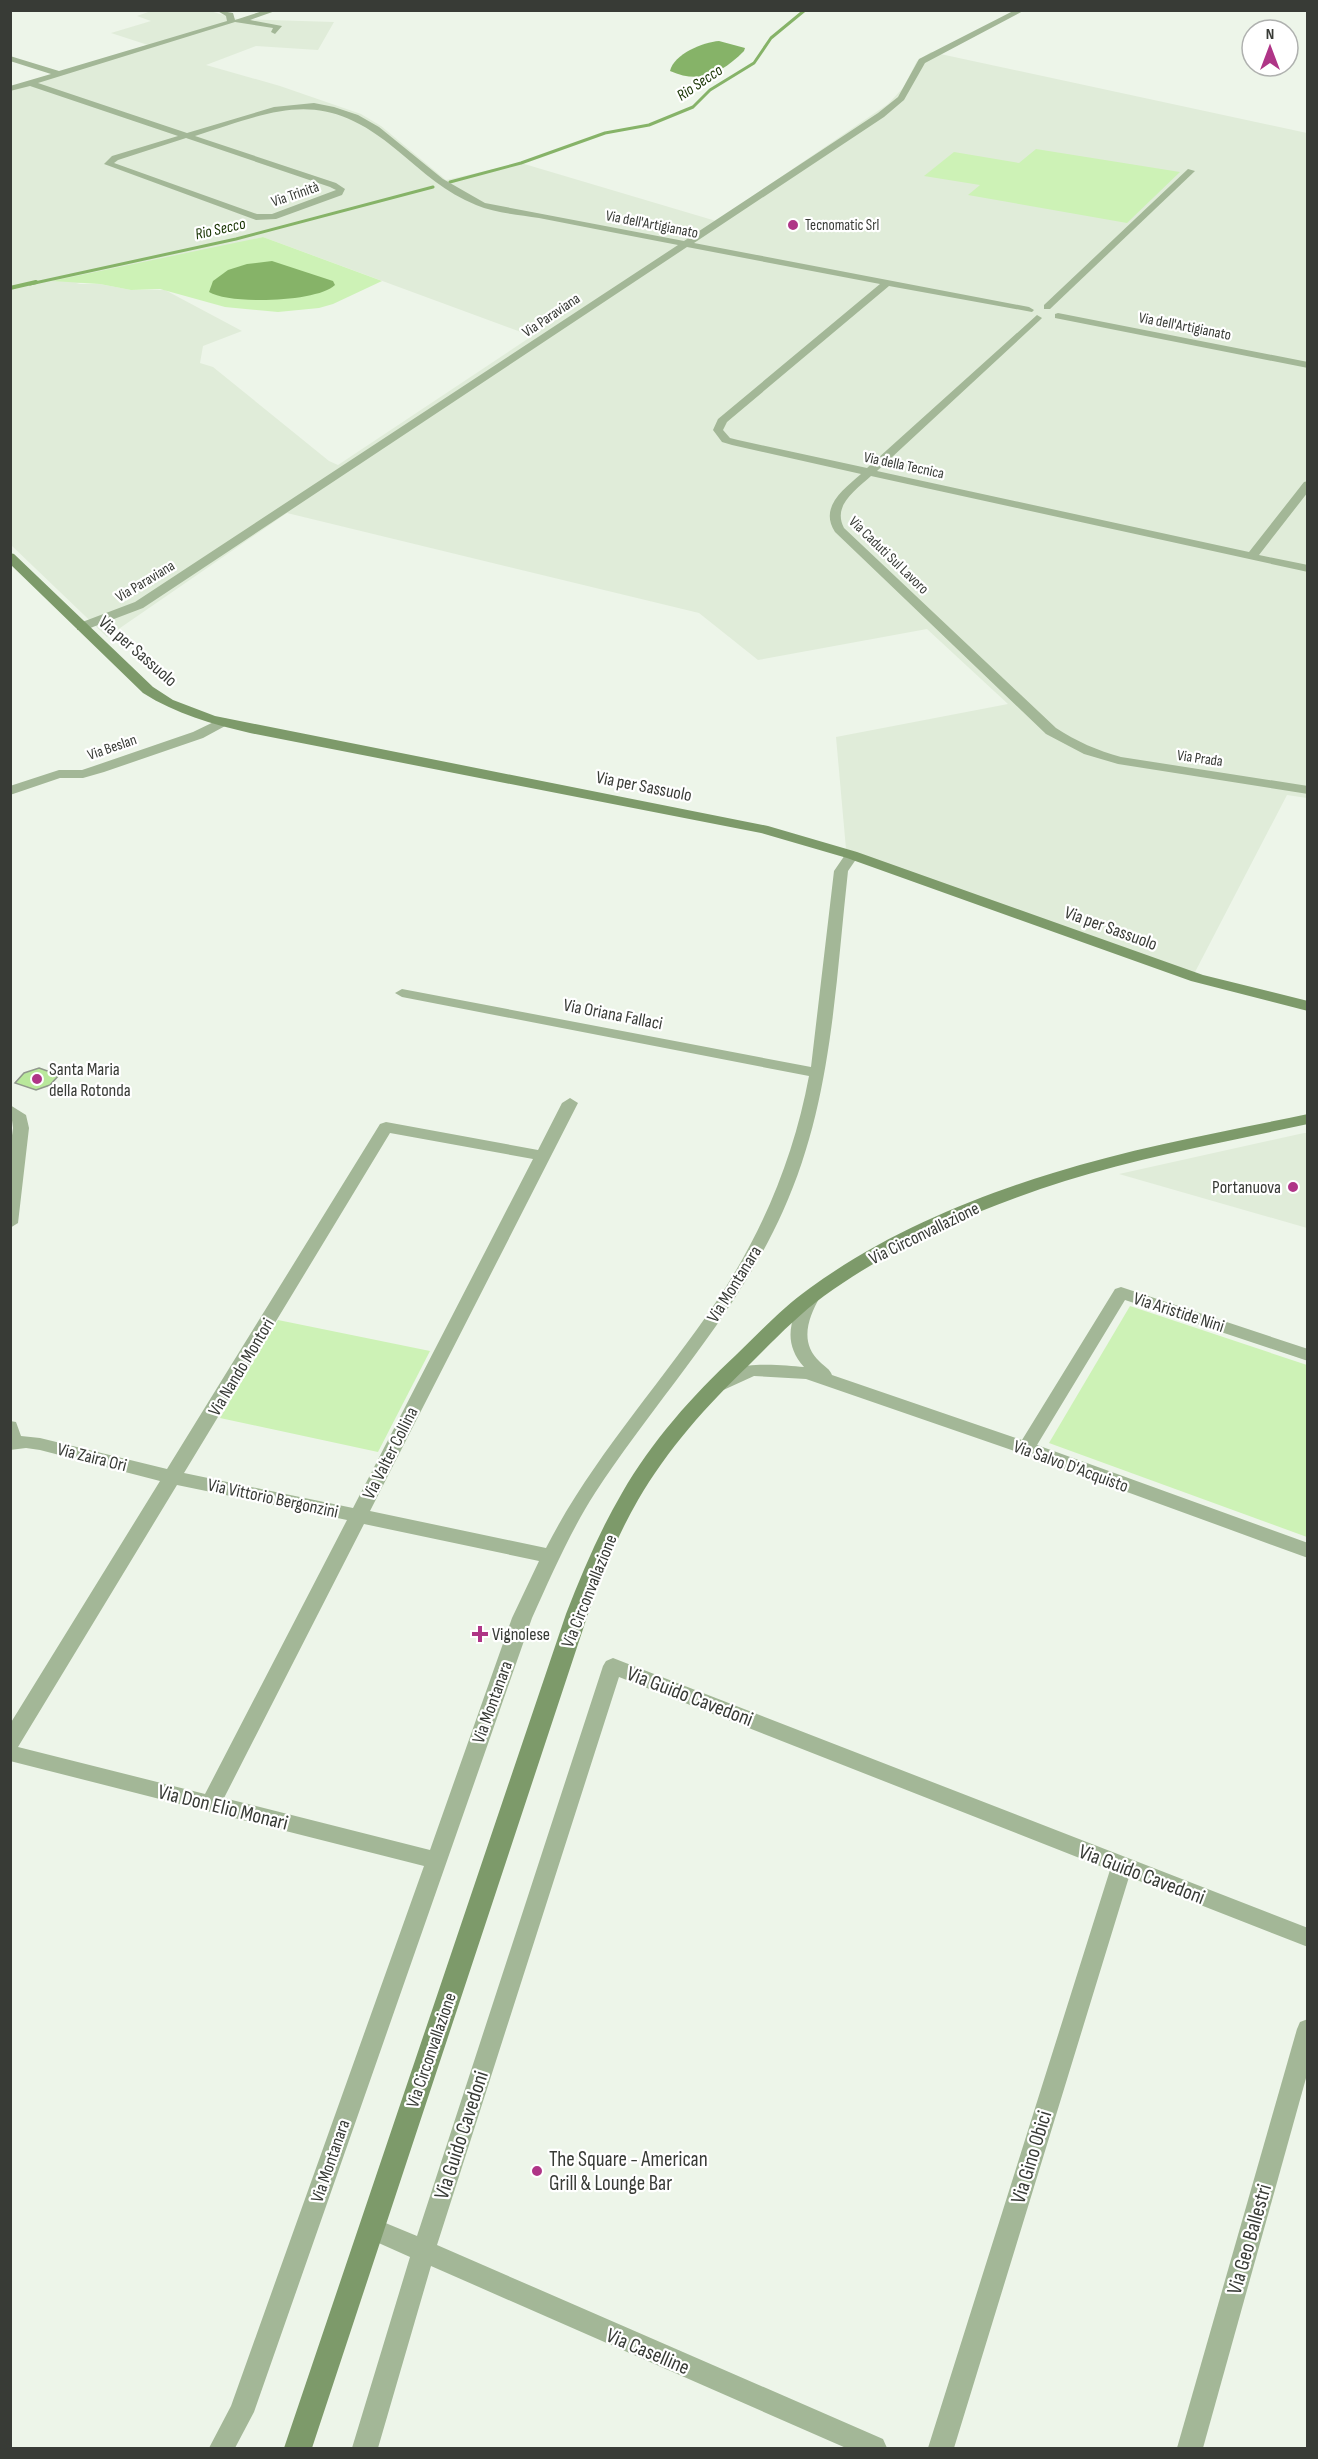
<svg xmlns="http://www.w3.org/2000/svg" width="1318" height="2459" font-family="'Sofia Sans Condensed',sans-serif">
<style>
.built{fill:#e0ecd9;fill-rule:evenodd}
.green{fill:#cdf2b6}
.water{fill:#86b368}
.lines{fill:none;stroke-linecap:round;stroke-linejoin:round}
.stream-far1{stroke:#86b368;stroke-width:3}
.stream{stroke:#86b368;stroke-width:4}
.building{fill:#b9e89b;stroke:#90988c;stroke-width:1.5}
.street{fill:#a3b797;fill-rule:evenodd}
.secondary{fill:#7d9a6a;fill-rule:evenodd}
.poi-dot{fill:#af3587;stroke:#fff;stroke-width:2}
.labels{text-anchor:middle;stroke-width:4.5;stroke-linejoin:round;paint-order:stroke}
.far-street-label{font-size:15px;fill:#383b36;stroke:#fff}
.far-poi-label{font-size:15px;fill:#383b36;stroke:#fff;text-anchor:start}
.far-water-label{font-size:16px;font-style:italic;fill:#173300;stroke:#fff}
.street-label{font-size:18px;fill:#383b36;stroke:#fff}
.poi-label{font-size:18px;fill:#383b36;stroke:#fff;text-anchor:start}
.near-street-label{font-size:21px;fill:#383b36;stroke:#fff}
.near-poi-label{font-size:21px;fill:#383b36;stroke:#fff;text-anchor:start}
</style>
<rect width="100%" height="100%" fill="#edf5e9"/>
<g class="built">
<path d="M151,11H210L237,19L334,22L318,50L256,46L206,65L280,86L361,114L381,126L446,180L521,163L716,221L888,104L903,88L917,61L931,52L1307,133V798L1287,795L1194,974L846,849L836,737L1008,704L927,629L758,660L699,613L287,513L107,637L11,545L10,87L148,45L111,33L151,21L137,16ZM263,237L532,336L338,465L329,461L213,367L200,363L203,346L242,331L165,290H131L100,284H76Z"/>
<polygon points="1307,1133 1307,1228 1119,1174 1304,1133"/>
</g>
<g class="green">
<polygon points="1036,149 1180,172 1127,223 968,195 980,185 924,176 954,152 1019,163"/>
<polygon points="263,237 382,281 333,304 319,308 278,312 225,307 160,289 131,290 100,284 52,281"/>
<polygon points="1130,1306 1307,1365 1307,1537 1049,1443"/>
<polygon points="278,1320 430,1351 378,1452 220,1418"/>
</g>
<g class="water">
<path d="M719,41L745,48L744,51C723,72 701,85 670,71C674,54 703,42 719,41Z"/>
<path d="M272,261L333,281L335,285C318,302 230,305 209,292L213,281L228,270L247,264Z"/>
</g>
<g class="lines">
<g class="stream-far1">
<polyline points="450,182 521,163 605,133 649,125 693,107 710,90 754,63 771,38 805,10"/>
<polyline points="30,284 236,239 433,187"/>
</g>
<polyline class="stream" points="10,288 36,282"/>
</g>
<polygon class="building" points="39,1068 59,1075 50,1085 36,1090 15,1083 24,1073"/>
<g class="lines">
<g class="street">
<path d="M216,10L233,13L235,20L266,10H278L250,20L282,26L275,34L271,32L273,28L235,22L38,83L187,133L274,107L314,103L334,107L358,115L379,127L443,179L485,203L684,241L878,113L898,97L919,59L1015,10H1025L925,63L904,100L884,117L694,243L1029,307L1034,310L1032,312L889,286L727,422L723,430L730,438L738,440L867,468L1037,315L1042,318L1040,320L877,471L1249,552L1304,482L1308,481V492L1259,555L1308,565V572L871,476C856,490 832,505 844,528L1056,728C1076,741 1098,751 1121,757L1308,786V794L1118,764L1084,754L1046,734L835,532C819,507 843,490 861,474L732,445L722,442L713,430L718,419L880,284L687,247L143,608L85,630H77V624L135,602L678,245C631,236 585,227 539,218C519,215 495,213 476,205C446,193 423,172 398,151C322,87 280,109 195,136L336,183L345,189L342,195L276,219L256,220L104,164L112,156L178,136L30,86L10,91V86L51,74L10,61V56L59,71L227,21L226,16ZM186,138L330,187L336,190L272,214H257L114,163L118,160Z"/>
<polygon points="1188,169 1195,171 1050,309 1044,309 1044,305"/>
<polygon points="1058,313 1308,362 1308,368 1055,318 1055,314"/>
<polygon points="222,718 227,719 228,722 227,725 203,738 104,772 83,778 60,778 10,795 10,786 59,770 82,770 94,766 193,732"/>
<path d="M852,851L859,855L848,871C835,987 832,1103 783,1211C736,1316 657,1398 595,1493C570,1532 551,1576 532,1618L254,2412L235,2448H209L231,2406L424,1866L10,1761V1724L160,1481L40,1450L26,1448L10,1450V1421L16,1422L21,1436L40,1438L167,1469L380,1124L386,1122L538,1150L562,1103L570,1098L578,1103L370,1511L546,1548C592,1458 660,1385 716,1302C762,1234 794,1157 809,1076L402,997L395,993L402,989L811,1067L834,871L847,852ZM390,1133L533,1159L353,1508L184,1473ZM177,1485L347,1520L205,1794L18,1747ZM364,1524L539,1561L512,1618L430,1850L224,1798Z"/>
<polygon points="10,1105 26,1115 29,1128 18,1223 10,1228 10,1150 13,1128"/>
<path d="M1121,1287L1308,1349V1361L1125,1300L1037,1445L1308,1543V1558L1020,1453L806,1379L754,1376L719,1392L713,1390L710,1386C727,1358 777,1365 804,1367C782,1342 790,1318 806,1293H818L820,1297C808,1318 799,1343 820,1362C825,1367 830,1369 832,1375L1022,1440L1115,1289Z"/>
<polygon points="613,1658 1308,1928 1308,1947 1129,1877 954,2448 928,2448 1110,1870 619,1677 437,2245 883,2439 887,2448 846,2448 431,2266 378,2448 352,2448 410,2257 363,2236 359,2228 363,2220 371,2217 417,2236 603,1666 606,1661"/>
<polygon points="1308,2019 1308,2071 1203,2448 1177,2448 1297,2029 1300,2022"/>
</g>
<g class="secondary">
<path d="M10,553L14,554L153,687L173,700L215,716L768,826L857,852L1203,975L1308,1001V1011L1191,981L847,858L761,833L250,733C212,724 176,714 143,693L10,564Z"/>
<path d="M1308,1114V1124C1226,1142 1144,1156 1065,1181C980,1208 896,1244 824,1296C797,1316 773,1341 749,1365C707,1405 667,1450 638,1500C617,1536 602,1575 588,1614L312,2448H284L566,1614C582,1573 599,1532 622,1493C652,1441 692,1396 736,1355C760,1332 783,1307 810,1288C883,1235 968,1199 1053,1173C1136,1147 1223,1132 1308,1114Z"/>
</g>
</g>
<g class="poi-dot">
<circle cx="793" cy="225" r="6"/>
<circle cx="37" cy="1079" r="6"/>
<circle cx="1293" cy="1187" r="6"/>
<path d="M477 1625h6v6h6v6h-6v6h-6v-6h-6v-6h6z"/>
<circle cx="537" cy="2171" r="6"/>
</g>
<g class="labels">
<g class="far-street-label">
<text transform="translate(295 194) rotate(-19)" y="5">Via Trinità</text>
<text transform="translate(652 224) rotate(11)" y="5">Via dell'Artigianato</text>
<text transform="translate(551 315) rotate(-34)" y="5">Via Paraviana</text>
<text transform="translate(1185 326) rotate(11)" y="5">Via dell'Artigianato</text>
<text transform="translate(904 465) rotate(12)" y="5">Via della Tecnica</text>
<text transform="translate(889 555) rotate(44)" y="5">Via Caduti Sul Lavoro</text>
<text transform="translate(145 581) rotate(-31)" y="5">Via Paraviana</text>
<text transform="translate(112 747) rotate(-19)" y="5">Via Beslan</text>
<text transform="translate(1200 758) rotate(8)" y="5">Via Prada</text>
</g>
<g class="far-poi-label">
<text x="805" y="230">Tecnomatic Srl</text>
</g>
<g class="far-water-label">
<text transform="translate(699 82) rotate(-34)" y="6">Rio Secco</text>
<text transform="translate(220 228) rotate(-13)" y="6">Rio Secco</text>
</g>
<g class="street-label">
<text transform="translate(138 651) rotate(41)" y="6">Via per Sassuolo</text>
<text transform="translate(644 786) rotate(11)" y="6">Via per Sassuolo</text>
<text transform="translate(1111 928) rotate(20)" y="6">Via per Sassuolo</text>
<text transform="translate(613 1014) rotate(11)" y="6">Via Oriana Fallaci</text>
<text transform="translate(924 1233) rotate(-26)" y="6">Via Circonvallazione</text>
<text transform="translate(734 1284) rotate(-58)" y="6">Via Montanara</text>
<text transform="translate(1179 1312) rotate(18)" y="6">Via Aristide Nini</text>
<text transform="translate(241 1367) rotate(-59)" y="6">Via Nando Montori</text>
<text transform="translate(390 1453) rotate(-63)" y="6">Via Valter Collina</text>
<text transform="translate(92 1457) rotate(14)" y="6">Via Zaira Ori</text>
<text transform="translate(1071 1466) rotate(20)" y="6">Via Salvo D'Acquisto</text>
<text transform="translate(273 1498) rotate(12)" y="6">Via Vittorio Bergonzini</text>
<text transform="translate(589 1591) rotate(-68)" y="6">Via Circonvallazione</text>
<text transform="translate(492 1702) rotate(-70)" y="6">Via Montanara</text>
<text transform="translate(431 2050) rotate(-71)" y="6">Via Circonvallazione</text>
<text transform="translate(330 2161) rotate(-71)" y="6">Via Montanara</text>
</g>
<g class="poi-label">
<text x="49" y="1075">Santa Maria<tspan x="49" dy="21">della Rotonda</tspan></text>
<text x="1281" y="1193" text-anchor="end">Portanuova</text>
<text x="492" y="1640">Vignolese</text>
</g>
<g class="near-street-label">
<text transform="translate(690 1696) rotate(21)" y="7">Via Guido Cavedoni</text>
<text transform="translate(223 1807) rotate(14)" y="7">Via Don Elio Monari</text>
<text transform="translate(1142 1874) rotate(21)" y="7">Via Guido Cavedoni</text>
<text transform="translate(461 2135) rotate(-72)" y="7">Via Guido Cavedoni</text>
<text transform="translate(1031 2157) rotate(-73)" y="7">Via Gino Obici</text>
<text transform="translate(1249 2239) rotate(-74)" y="7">Via Geo Ballestri</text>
<text transform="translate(648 2351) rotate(23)" y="7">Via Caselline</text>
</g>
<g class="near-poi-label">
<text x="549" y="2166">The Square - American<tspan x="549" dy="24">Grill &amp; Lounge Bar</tspan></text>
</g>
</g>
<rect width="1318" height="2459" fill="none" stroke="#383b36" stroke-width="24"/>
<g transform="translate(1270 48)"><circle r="28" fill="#ffffff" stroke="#afb1af" stroke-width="1.5"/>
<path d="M0-4.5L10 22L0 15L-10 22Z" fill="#af3587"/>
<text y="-9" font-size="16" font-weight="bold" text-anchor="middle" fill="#383b36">N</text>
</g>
</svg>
